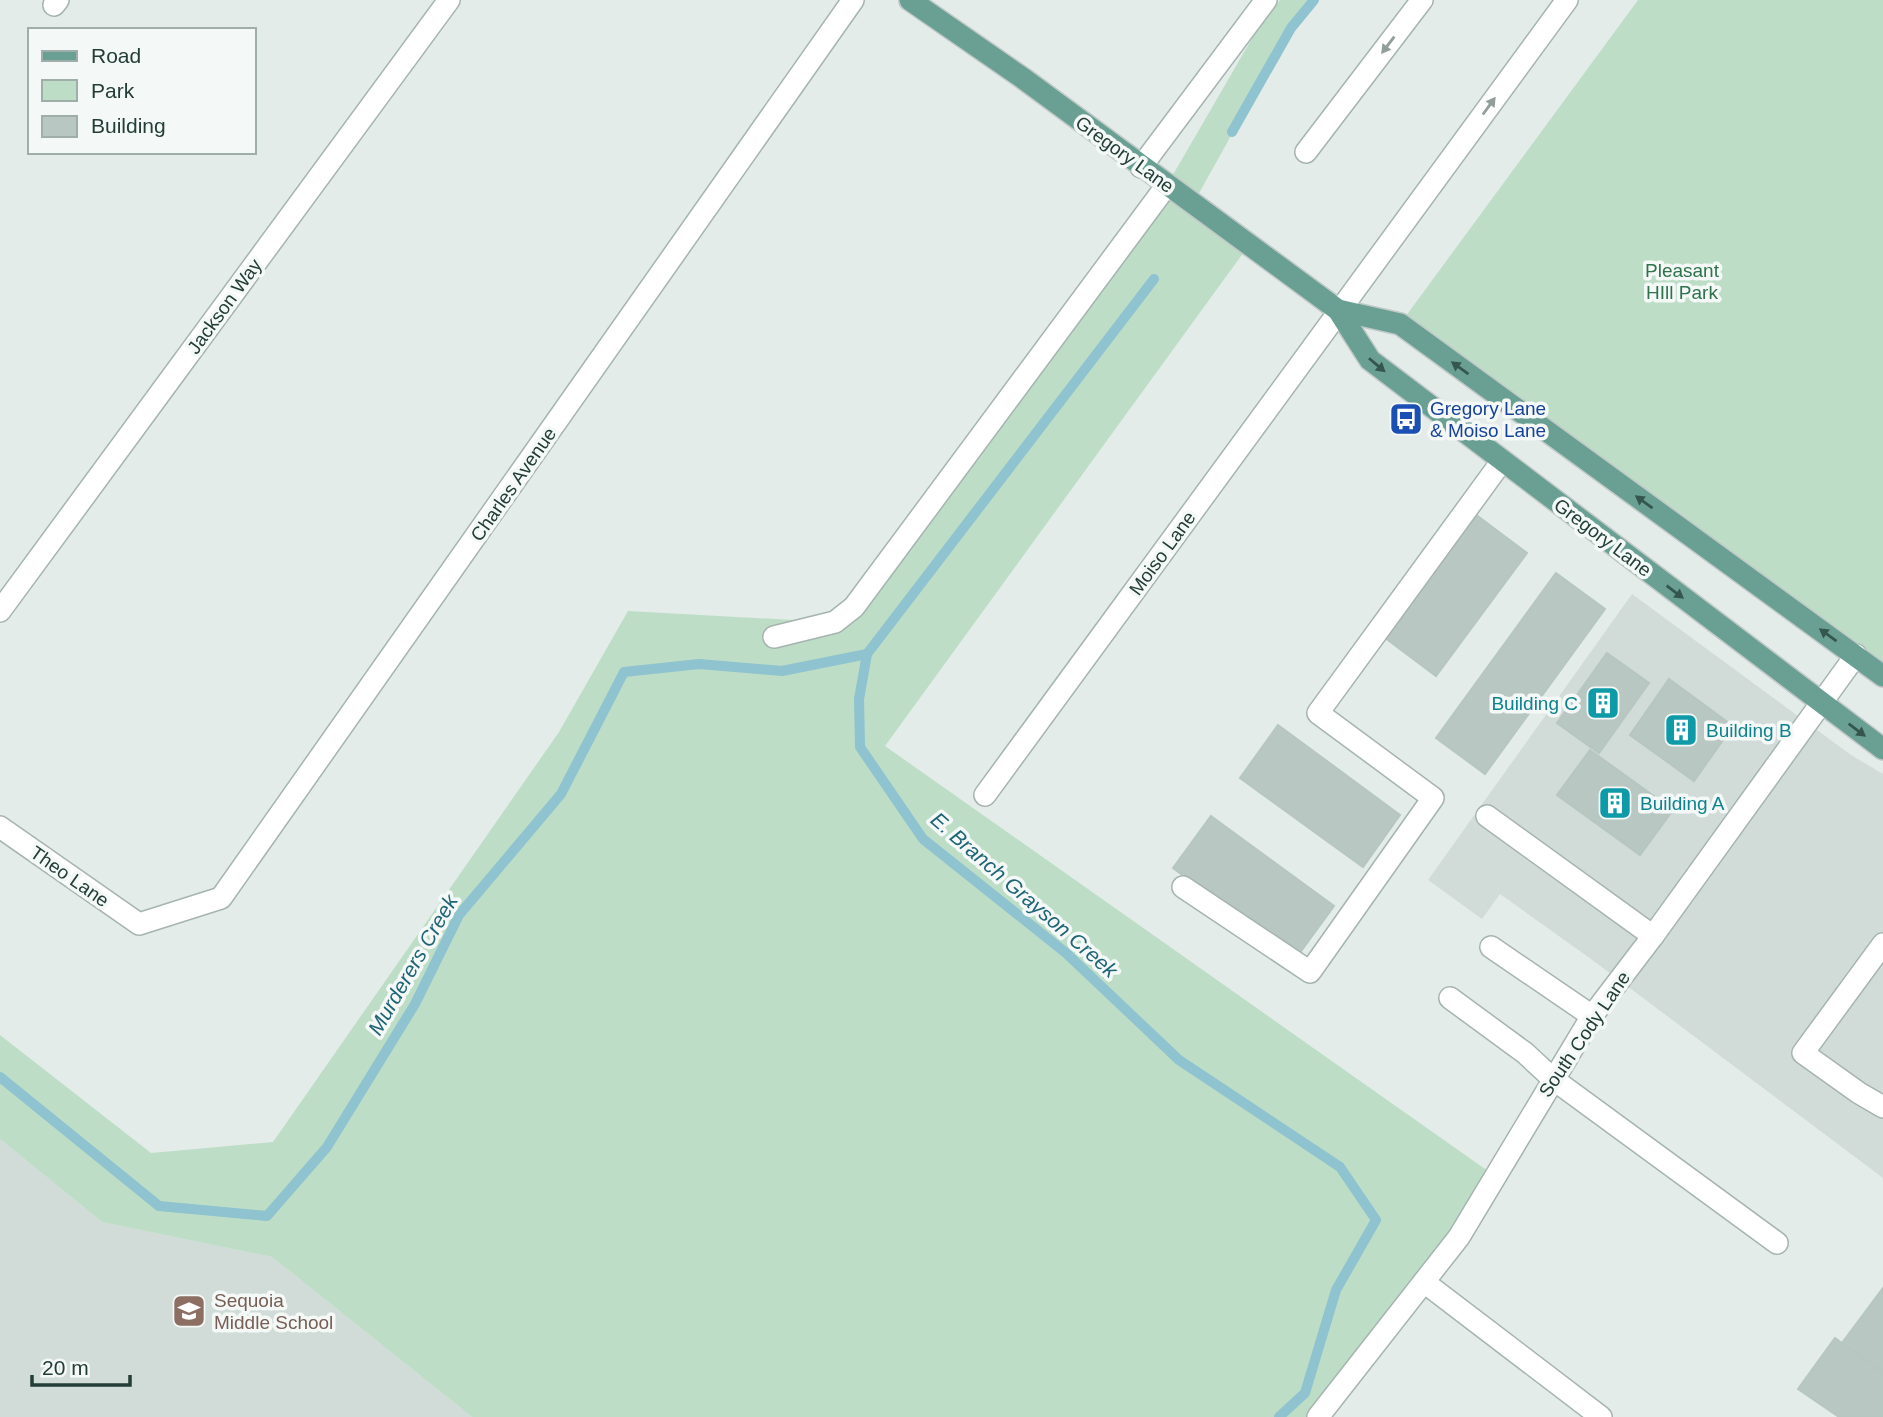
<svg xmlns="http://www.w3.org/2000/svg" width="1883" height="1417" font-family="Arial,sans-serif">
<style>
.built{fill:#d1dcd8}
.green{fill:#bdddc7}
.lines{fill:none;stroke-linecap:round;stroke-linejoin:round}
.stream{stroke:#8ec3cf;stroke-width:10}
.building{fill:#b9c7c2;stroke:#b6c6c0;stroke-width:2}
.minor-casing{stroke:#a6b4b0;stroke-width:24}
.major-casing{stroke:#c1c9c7;stroke-width:24}
.minor{stroke:#fff;stroke-width:21}
.major{stroke:#6aa094;stroke-width:21}
.oneway{fill:#919e9b}
.oneway2{fill:#35564e}
.labels{text-anchor:middle;stroke-width:7;stroke-linejoin:round;paint-order:stroke}
.street-label{font-size:19px;fill:#233d37;stroke:#f4f9f7}
.park-label{font-size:19px;fill:#2f734c;stroke:#f4f9f7}
.transit-label{font-size:19px;fill:#164399;stroke:#f4f9f7;text-anchor:start}
.culture-label{font-size:19px;fill:#0d838f;stroke:#f4f9f7;text-anchor:start}
.education-label{font-size:19px;fill:#785e54;stroke:#f4f9f7;text-anchor:start}
.water-label{font-size:21px;font-style:italic;fill:#206577;stroke:#f4f9f7}
</style>
<rect width="100%" height="100%" fill="#e3ece9"/>
<g class="built">
<polygon points="1632,594 1851,755 1883,774 1883,1178 1591,959 1500,894 1482,919 1428,880"/>
<polygon points="0,1139 102,1222 272,1257 472,1417 0,1417"/>
</g>
<g class="green">
<polygon points="1280,0 1314,0 1291,28 1193,204 1249,245 885,746 1495,1176 1318,1417 472,1417 272,1257 102,1222 0,1139 0,1035 151,1153 273,1142 559,732 628,611 848,623 1167,185 1261,23"/>
<polygon points="1638,0 1883,0 1883,676 1400,324"/>
</g>
<g class="lines">
<g class="stream">
<polyline points="1232,132 1291,28 1314,0"/>
<polyline points="1154,279 867,654 859,699 860,747 923,839 1066,953 1179,1060 1340,1167 1376,1220 1336,1290 1305,1393 1279,1417"/>
<polyline points="0,1077 159,1206 267,1216 327,1147 415,1004 459,915 561,794 624,672 699,664 782,671 867,654"/>
</g>
</g>
<g class="building">
<polygon points="1475,514 1527,553 1436,676 1384,637"/>
<polygon points="1556,573 1605,609 1485,774 1436,738"/>
<polygon points="1607,653 1649,683 1599,753 1557,723"/>
<polygon points="1669,679 1733,726 1694,781 1630,735"/>
<polygon points="1278,725 1400,815 1363,867 1240,778"/>
<polygon points="1590,750 1673,810 1640,855 1557,795"/>
<polygon points="1211,816 1334,906 1296,958 1173,868"/>
<polygon points="1883,1288 1883,1373 1842,1343"/>
<polygon points="1835,1338 1883,1373 1883,1417 1839,1417 1798,1389"/>
</g>
<g class="lines">
<defs>
<g id="minor">
<polyline points="54,5 58,0"/>
<polyline points="1306,152 1422,0"/>
<polyline points="1141,167 1266,0"/>
<polyline points="0,611 449,0"/>
<polyline points="774,637 835,622 854,607 1167,185"/>
<polyline points="985,795 1567,0"/>
<polyline points="1487,816 1653,936"/>
<polyline points="0,827 139,924 221,898 853,0"/>
<polyline points="1183,887 1310,972 1433,798 1318,713 1502,461"/>
<polyline points="1883,944 1803,1053 1859,1093 1883,1107"/>
<polyline points="1491,947 1592,1016"/>
<polyline points="1450,998 1525,1053 1553,1079 1777,1243"/>
<polyline points="1424,1282 1601,1417"/>
<polyline points="1318,1417 1459,1237 1592,1016 1653,936 1856,655"/>
</g>
<g id="major">
<polyline points="910,0 1024,79 1338,310 1370,360 1883,749"/>
<polyline points="1338,310 1400,324 1883,676"/>
</g>
</defs>
<use href="#minor" class="minor-casing"/>
<use href="#major" class="major-casing"/>
<use href="#minor" class="minor"/>
<use href="#major" class="major"/>
</g>
<defs><path id="oneway-solid" d="M-6-.8H1V-3.2L6.5 0L1 3.2V.8H-6Z" transform="scale(1.75)"/></defs>
<g class="oneway">
<use href="#oneway-solid" transform="translate(1388 45) rotate(127)"/>
<use href="#oneway-solid" transform="translate(1489 106) rotate(-54)"/>
</g>
<g class="oneway2">
<use href="#oneway-solid" transform="translate(1377 365) rotate(40)"/>
<use href="#oneway-solid" transform="translate(1460 368) rotate(-144)"/>
<use href="#oneway-solid" transform="translate(1644 502) rotate(-144)"/>
<use href="#oneway-solid" transform="translate(1675 592) rotate(37)"/>
<use href="#oneway-solid" transform="translate(1828 635) rotate(-144)"/>
<use href="#oneway-solid" transform="translate(1857 730) rotate(37)"/>
</g>
<defs>
<symbol id="bus-square" viewBox="-11 -11 22 22"><rect x="-9" y="-9" width="18" height="18" rx="4" fill="#1a4fb4" stroke="#f4f9f7"/><path d="M-5-6H5V4H4V6H2V4H-2V6H-4V4H-5ZM-3.5-4V0h7V-4ZM-3.5 1.2v1.5H-2V1.2ZM2 1.2v1.5H3.5V1.2Z" fill="#fff"/></symbol>
<symbol id="building-square" viewBox="-11 -11 22 22"><rect x="-9" y="-9" width="18" height="18" rx="4" fill="#0f9aa8" stroke="#f4f9f7"/><path d="M-4-6H4V6H1V3H-1V6H-4ZM-2.5-4.3h1.7v1.8h-1.7ZM.8-4.3h1.7v1.8H.8ZM-2.5-1h1.7V.8h-1.7ZM.8-1h1.7V.8H.8Z" fill="#fff"/></symbol>
<symbol id="school-square" viewBox="-11 -11 22 22"><rect x="-9" y="-9" width="18" height="18" rx="4" fill="#8d6e63" stroke="#f4f9f7"/><path d="M0-5L7-2L0 1L-7-2ZM-4 1L0 2.5L4 1V4Q0 6-4 4Z" fill="#fff"/></symbol>
</defs>
<g fill-rule="evenodd">
<use href="#bus-square" x="1387" y="400" width="38" height="38"/>
<use href="#building-square" x="1584" y="684" width="38" height="38"/>
<use href="#building-square" x="1662" y="711" width="38" height="38"/>
<use href="#building-square" x="1596" y="784" width="38" height="38"/>
<use href="#school-square" x="170" y="1292" width="38" height="38"/>
</g>
<g class="labels">
<g class="street-label">
<text transform="translate(1125 154) rotate(36)" y="7">Gregory Lane</text>
<text transform="translate(224 306) rotate(-54)" y="7">Jackson Way</text>
<text transform="translate(513 484) rotate(-55)" y="7">Charles Avenue</text>
<text transform="translate(1603 537) rotate(37)" y="7">Gregory Lane</text>
<text transform="translate(1162 553) rotate(-54)" y="7">Moiso Lane</text>
<text transform="translate(70 876) rotate(35)" y="7">Theo Lane</text>
<text transform="translate(1584 1034) rotate(-56)" y="7">South Cody Lane</text>
</g>
<g class="park-label">
<text x="1682" y="277">Pleasant<tspan x="1682" dy="22">HIll Park</tspan></text>
</g>
<g class="transit-label">
<text x="1430" y="415">Gregory Lane<tspan x="1430" dy="22">&amp; Moiso Lane</tspan></text>
</g>
<g class="culture-label">
<text x="1578" y="710" text-anchor="end">Building C</text>
<text x="1706" y="737">Building B</text>
<text x="1640" y="810">Building A</text>
</g>
<g class="education-label">
<text x="214" y="1307">Sequoia<tspan x="214" dy="22">Middle School</tspan></text>
</g>
<g class="water-label">
<text transform="translate(1024 895) rotate(41)" y="7">E. Branch Grayson Creek</text>
<text transform="translate(413 965) rotate(-60)" y="7">Murderers Creek</text>
</g>
</g>
<rect x="28" y="28" width="228" height="126" fill="#f4f9f7" stroke="#a0aeaa" stroke-width="2"/>
<rect x="42" y="51" width="35" height="10" fill="#6aa094" stroke="#a0aeaa" stroke-width="2"/>
<text x="91" y="63" font-size="21" fill="#233d37">Road</text>
<rect x="42" y="80" width="35" height="21" fill="#bdddc7" stroke="#a0aeaa" stroke-width="2"/>
<text x="91" y="98" font-size="21" fill="#233d37">Park</text>
<rect x="42" y="116" width="35" height="21" fill="#b9c7c2" stroke="#a0aeaa" stroke-width="2"/>
<text x="91" y="133" font-size="21" fill="#233d37">Building</text>
<path d="M32 1375v10h98v-10" fill="none" stroke="#233d37" stroke-width="3.5"/>
<text x="42" y="1375" font-size="21" fill="#233d37" stroke="#f4f9f7" stroke-width="5" paint-order="stroke">20 m</text>
</svg>
